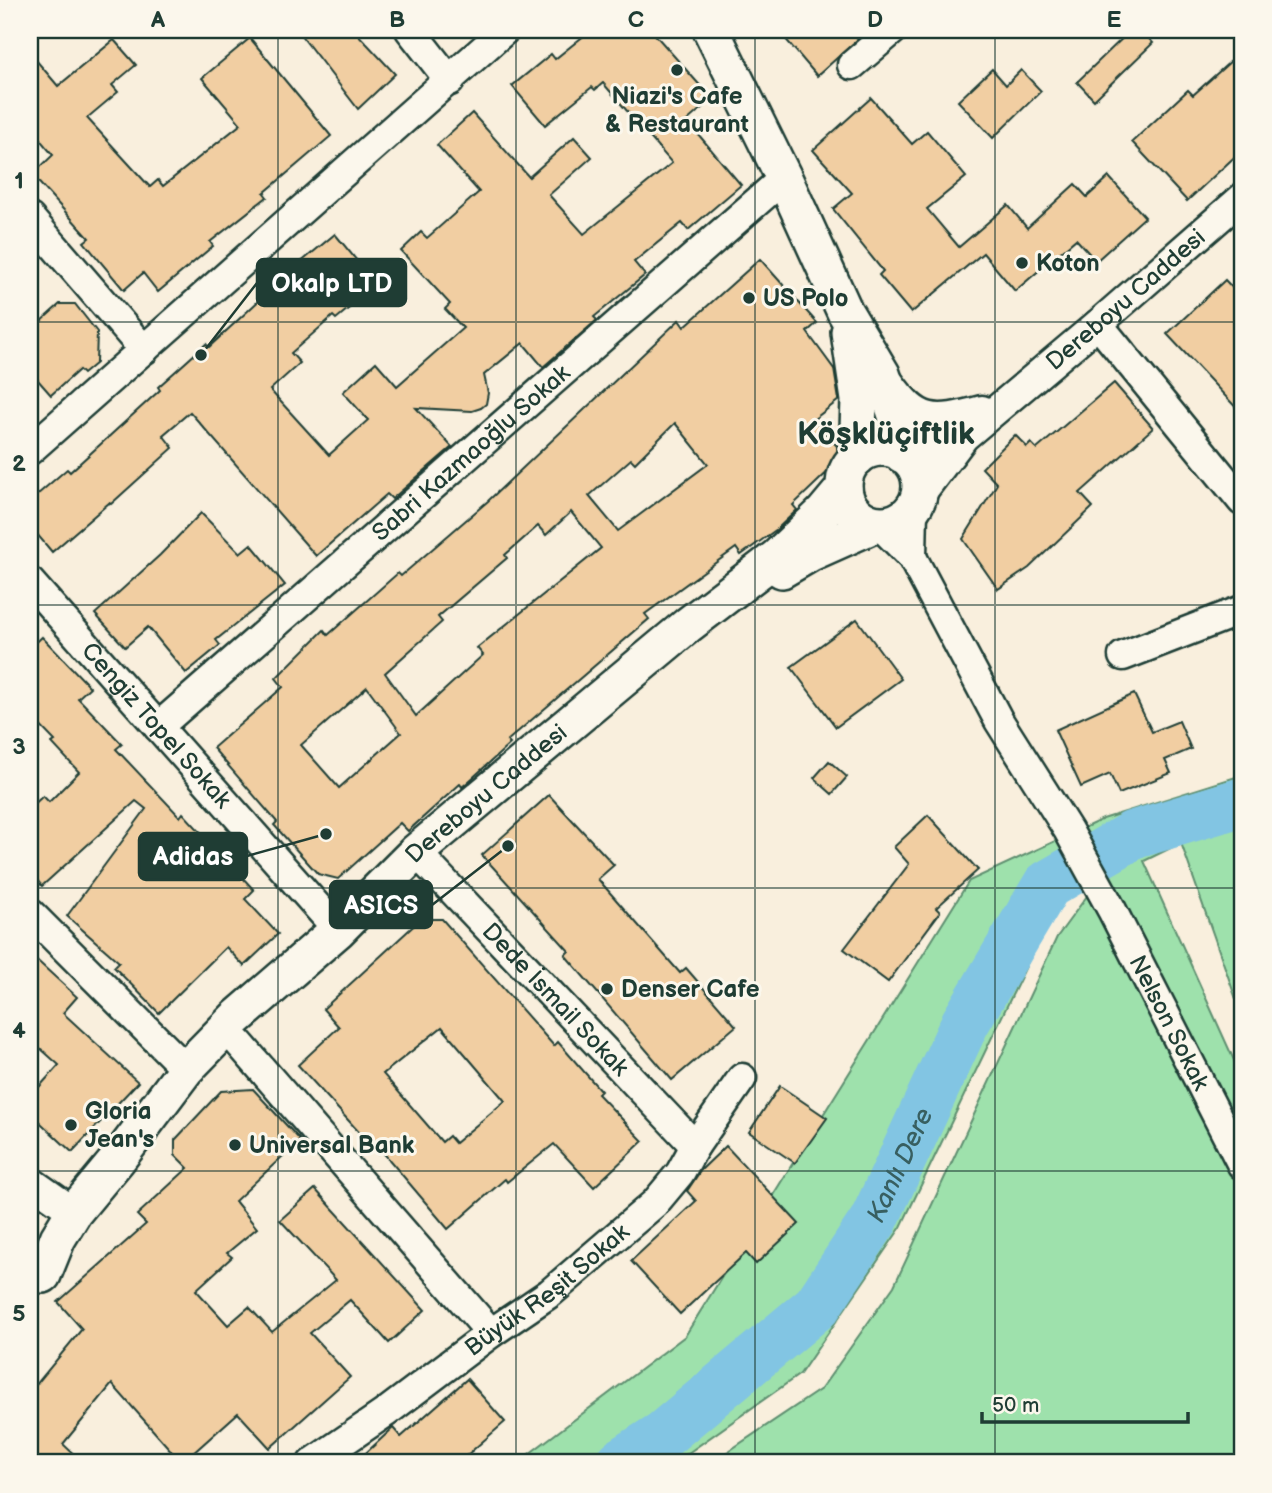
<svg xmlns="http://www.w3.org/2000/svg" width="1272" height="1493" font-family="'Balsamiq Sans',sans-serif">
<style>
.green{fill:#9ee1ac;stroke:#5e8f70;stroke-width:2}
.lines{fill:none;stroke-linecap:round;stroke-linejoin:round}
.river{stroke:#82c5e3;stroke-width:49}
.building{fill:#f1cea2;stroke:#1f3d34;stroke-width:2;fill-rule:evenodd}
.minor-casing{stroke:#1f3d34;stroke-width:33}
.major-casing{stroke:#1f3d34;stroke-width:40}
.minor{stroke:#fbf7ec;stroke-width:28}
.major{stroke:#fbf7ec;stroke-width:35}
.grid{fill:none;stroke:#1f3d34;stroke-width:2;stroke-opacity:0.55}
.poi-dot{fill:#1f3d34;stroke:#fbf7ec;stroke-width:2.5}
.labels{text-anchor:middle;stroke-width:6;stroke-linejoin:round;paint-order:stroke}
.poi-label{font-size:24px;font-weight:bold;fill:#1f3d34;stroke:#fbf7ec;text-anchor:start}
.street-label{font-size:24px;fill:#1f3d34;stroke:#fbf7ec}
.water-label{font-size:26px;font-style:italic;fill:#385f60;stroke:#fbf7ec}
.district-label{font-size:32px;font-weight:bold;fill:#1f3d34;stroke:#fbf7ec}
.leader{fill:none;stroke:#1f3d34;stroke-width:2.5}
.callout-dot{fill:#1f3d34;stroke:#fbf7ec;stroke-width:2.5}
.callout{fill:#1f3d34;stroke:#1f3d34;stroke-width:2.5}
.callout-label{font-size:26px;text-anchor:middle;font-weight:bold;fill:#fff}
.neatline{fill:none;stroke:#1f3d34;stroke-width:2.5}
.grid-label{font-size:23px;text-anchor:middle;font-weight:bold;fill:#1f3d34}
</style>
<rect width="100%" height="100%" fill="#f9efdd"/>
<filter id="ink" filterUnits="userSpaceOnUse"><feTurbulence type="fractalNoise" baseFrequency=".0143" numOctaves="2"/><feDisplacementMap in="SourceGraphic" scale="14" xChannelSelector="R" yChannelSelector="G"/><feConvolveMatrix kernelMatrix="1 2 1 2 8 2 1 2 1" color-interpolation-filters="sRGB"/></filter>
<g filter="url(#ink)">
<polygon class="green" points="1242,775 1242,997 1236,999 1181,843 1144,861 1242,1078 1242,1463 711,1463 821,1389 894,1286 1057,937 1095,885 1063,900 1041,935 901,1227 800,1374 674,1463 517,1463 685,1336 969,881 1103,819"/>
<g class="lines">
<path class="river" id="s1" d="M620,1463L663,1435L817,1306L874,1220L965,1023L1047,885L1133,835L1242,802"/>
</g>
<g class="building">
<polygon points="297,30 354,30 395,74 358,109"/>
<polygon points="591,30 651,30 712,99 687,121 741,185 688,230 682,223 634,262 645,275 594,317 597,320 543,367 523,343 484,375 488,393 486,404 481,408 472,411 416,408 452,447 392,499 387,494 316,556 190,412 163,435 173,448 111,504 109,503 52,552 30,526 30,501 67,469 70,472 160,390 158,387 206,344 209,347 294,268 335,234 367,273 344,292 354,304 336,319 333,316 291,353 300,363 270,390 329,455 368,420 343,392 376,362 397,386 463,328 445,309 450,304 401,251 421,232 427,238 479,192 437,145 472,113 529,177 574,137 592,157 549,195 584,234 672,163 603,83 595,90 592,87 545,125 512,86 551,54 555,59"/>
<polygon points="778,30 868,30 817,76"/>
<polygon points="1131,30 1141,30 1153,43 1094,100 1077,82"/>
<polygon points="250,38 331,136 264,193 267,197 210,242 213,246 158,292 143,273 124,290 84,242 89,238 32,175 53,155 30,128 30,53 58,86 114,40 136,65 112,85 118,92 87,118 150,187 158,180 163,186 241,124 202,78"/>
<polygon points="1242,51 1242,150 1187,201 1132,142 1188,90 1193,95"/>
<polygon points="992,69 1006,85 1021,70 1041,91 993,138 958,101"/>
<polygon points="871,98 912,144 927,131 966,177 927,209 959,247 1008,205 1027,228 1075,184 1087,197 1109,177 1145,217 1096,261 1076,239 1015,291 983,253 911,313 879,275 883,271 833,209 852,193 813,150"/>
<path d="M760,259L817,323L807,332L834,369L839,400L813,420L837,446L838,462L793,505L797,510L777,529L741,555L736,548L645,614L649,619L507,741L510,744L468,782L462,787L460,784L408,831L400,823L338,879L318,874L274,825L277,822L213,748L283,687L276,678L324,630L328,635L398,573L401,576L488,501L679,320L684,327ZM675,423L708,464L618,531L589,496L631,459L635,463ZM571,512L601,548L477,648L483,655L416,716L385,673L442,622L438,617L507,558L505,555L538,526L546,535ZM367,687L401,733L339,788L301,745Z"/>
<polygon points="1225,280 1242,298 1242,414 1167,334"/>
<polygon points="60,304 75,304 97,332 96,363 83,374 79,370 51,395 30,371 30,331"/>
<polygon points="1114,383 1153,428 1080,493 1093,507 1029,568 998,589 963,539 997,484 982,468 1015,435 1027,447 1031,443 1037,449"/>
<polygon points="201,513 240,553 251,544 285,585 216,640 220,645 186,673 148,627 125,647 95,614 160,555"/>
<polygon points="857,619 901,679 836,727 791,667"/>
<polygon points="42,637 90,687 78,698 122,744 116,749 180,817 183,813 254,890 245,899 278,934 244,966 226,947 159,1013 114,967 119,962 67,916 146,809 136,801 42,886 30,872 30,808 43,796 49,802 79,772 52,743 55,741 30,715 30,648"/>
<polygon points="1134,694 1152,732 1179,721 1191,749 1165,760 1171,773 1119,794 1110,774 1081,787 1055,730"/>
<polygon points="829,761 847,777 832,794 814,778"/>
<polygon points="549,795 614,865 598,879 680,973 686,968 736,1026 672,1080 565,955 569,951 482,855"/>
<polygon points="928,815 978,870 936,908 940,912 888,982 844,949 909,864 894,847"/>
<path d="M421,919H442L554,1046L558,1042L601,1091L598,1094L643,1141L594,1187L554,1144L507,1182L505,1179L448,1229L381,1150L378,1153L298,1065L339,1027L323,1009ZM442,1027L505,1101L455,1143L449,1136L442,1142L383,1074Z"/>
<polygon points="30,954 77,997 63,1013 138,1082 72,1152 30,1113 30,1097 59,1065 30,1039"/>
<polygon points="780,1086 827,1118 795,1163 749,1132"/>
<polygon points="253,1089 300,1140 235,1201 257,1228 227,1253 232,1257 196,1290 228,1325 249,1307 272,1332 336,1280 280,1220 315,1189 425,1310 389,1343 350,1300 310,1333 350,1377 270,1448 238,1413 182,1463 112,1384 63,1444 83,1463 30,1463 30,1392 82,1329 58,1302 146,1224 137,1215 188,1168 175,1155 175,1140 221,1091"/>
<polygon points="726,1146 799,1224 756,1264 746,1253 680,1314 631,1261 696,1201 687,1191 701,1170"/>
<polygon points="467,1379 505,1422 458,1463 355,1463 393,1428 401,1437"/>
</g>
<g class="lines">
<defs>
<g id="minor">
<polyline points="410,30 450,81"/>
<polyline points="852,65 893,30"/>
<polyline points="30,218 144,350"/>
<polyline points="1098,324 1242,501"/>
<path d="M889,382C919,424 934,423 982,410"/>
<polyline points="30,450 505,30"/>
<polyline points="907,458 966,422"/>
<path id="s2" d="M917,499L964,437L1098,324L1242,198"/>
<path id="s3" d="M879,524L912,557L999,721L1068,830L1112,910L1242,1165"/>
<polyline points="912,557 913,508"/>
<path id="s4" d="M30,582L338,930"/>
<polyline points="1123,656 1242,610"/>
<path id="s5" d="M158,727L784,178"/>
<path id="s6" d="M416,852L695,1146"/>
<polyline points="30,913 186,1069"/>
<polyline points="239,1043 491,1333"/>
<polyline points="30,1181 74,1212"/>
<path id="s7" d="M312,1463L385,1413L491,1333L550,1293L655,1203L680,1173L695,1146L742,1078"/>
</g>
<g id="major">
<polyline points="711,30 784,178 845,312 882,374 896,415 902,455"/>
<polyline points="849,332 859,400 857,458"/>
<circle cx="882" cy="486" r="38"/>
<polyline points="782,570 811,553 876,524"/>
<path id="s8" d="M43,1275L58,1238L74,1212L118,1159L186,1069L235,1019L338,930L416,852L688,625L777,557L823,513L844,488"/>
</g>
</defs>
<use href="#minor" class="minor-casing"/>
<use href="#major" class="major-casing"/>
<use href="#minor" class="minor"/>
<use href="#major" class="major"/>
</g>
</g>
<path class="grid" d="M278,30V1463M516,30V1463M755,30V1463M995,30V1463M30,322H1242M30,605H1242M30,888H1242M30,1171H1242"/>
<g class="poi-dot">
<circle cx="677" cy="70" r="7"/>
<circle cx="1022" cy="263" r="7"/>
<circle cx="749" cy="298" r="7"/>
<circle cx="607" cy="989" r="7"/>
<circle cx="71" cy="1125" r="7"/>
<circle cx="235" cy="1145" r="7"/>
</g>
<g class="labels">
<g class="poi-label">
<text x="677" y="104" text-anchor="middle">Niazi's Cafe<tspan x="677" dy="28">&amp; Restaurant</tspan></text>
<text x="1036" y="271">Koton</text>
<text x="763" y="306">US Polo</text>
<text x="621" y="997">Denser Cafe</text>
<text x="85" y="1119">Gloria<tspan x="85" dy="28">Jean's</tspan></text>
<text x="249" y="1153">Universal Bank</text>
</g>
<g class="street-label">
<text dy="8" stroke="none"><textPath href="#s2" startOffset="290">Dereboyu Caddesi</textPath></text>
<text dy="8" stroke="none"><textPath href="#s5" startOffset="416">Sabri Kazmaoğlu Sokak</textPath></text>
<text dy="8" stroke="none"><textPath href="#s4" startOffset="191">Cengiz Topel Sokak</textPath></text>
<text dy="8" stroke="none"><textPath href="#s8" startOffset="660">Dereboyu Caddesi</textPath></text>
<text dy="8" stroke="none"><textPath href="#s6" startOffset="203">Dede İsmail Sokak</textPath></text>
<text dy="8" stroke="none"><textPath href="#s3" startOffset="579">Nelson Sokak</textPath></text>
<text dy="8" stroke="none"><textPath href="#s7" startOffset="292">Büyük Reşit Sokak</textPath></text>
</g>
<g class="water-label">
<text dy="9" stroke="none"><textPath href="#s1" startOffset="416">Kanlı Dere</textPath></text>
</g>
<g class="district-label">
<text x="886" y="444">Köşklüçiftlik</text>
</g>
</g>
<path class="leader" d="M201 355L257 283M326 834L247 856M508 846L432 905"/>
<g class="callout-dot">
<circle cx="201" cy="355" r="7"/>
<circle cx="326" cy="834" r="7"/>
<circle cx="508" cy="846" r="7"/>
</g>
<g class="callout">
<rect x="257" y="259" width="149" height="47" rx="7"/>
<rect x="139" y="833" width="108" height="47" rx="7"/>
<rect x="330" y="881" width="102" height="47" rx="7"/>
</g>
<g class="callout-label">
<text x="332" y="292">Okalp LTD</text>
<text x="193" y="865">Adidas</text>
<text x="381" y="914">ASICS</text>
</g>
<rect width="1272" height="1493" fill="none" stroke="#fbf7ec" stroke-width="77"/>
<path d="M982 1412v10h206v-10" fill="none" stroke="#1f3d34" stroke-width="3.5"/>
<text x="992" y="1412" font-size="21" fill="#1f3d34" stroke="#fbf7ec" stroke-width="5" paint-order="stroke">50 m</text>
<rect x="38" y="38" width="1196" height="1416" class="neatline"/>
<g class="grid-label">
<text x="158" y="27">A</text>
<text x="397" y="27">B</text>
<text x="636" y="27">C</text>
<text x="875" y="27">D</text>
<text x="1114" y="27">E</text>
<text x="19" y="188">1</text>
<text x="19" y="471">2</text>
<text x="19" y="754">3</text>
<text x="19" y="1038">4</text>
<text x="19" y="1321">5</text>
</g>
</svg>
